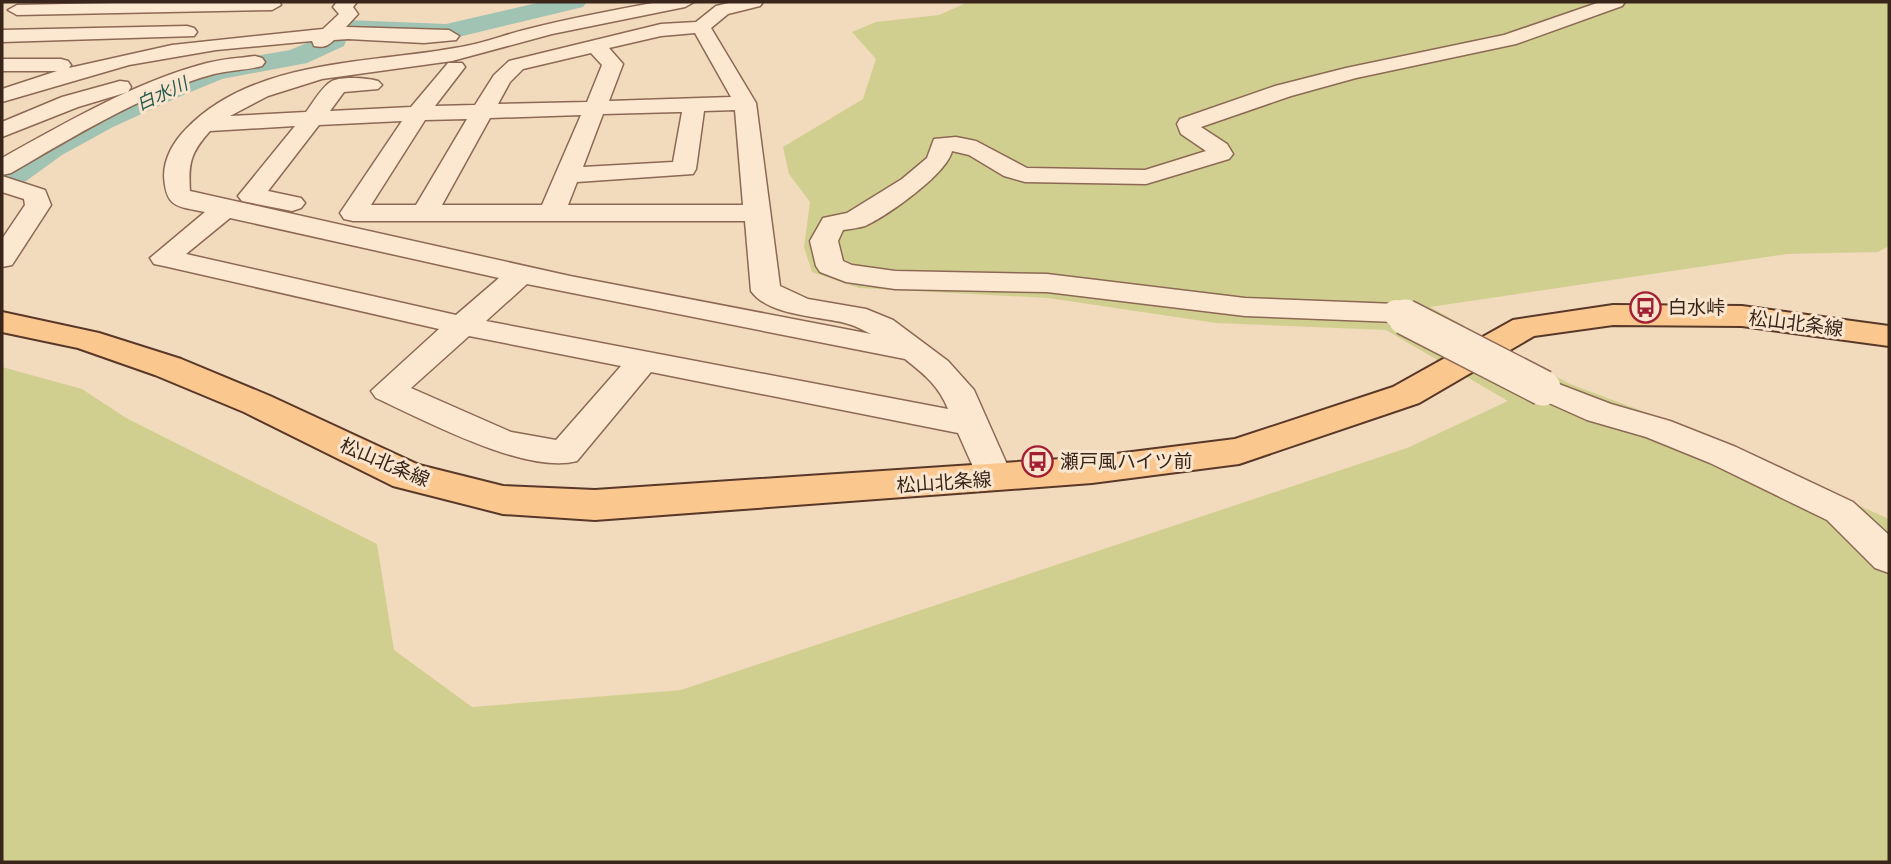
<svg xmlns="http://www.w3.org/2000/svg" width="1891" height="864" font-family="'Crimson Pro','Noto Sans JP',serif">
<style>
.green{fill:#d1cf90}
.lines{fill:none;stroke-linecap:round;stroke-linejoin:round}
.river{fill:#a1c3b4;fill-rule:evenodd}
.minor-casing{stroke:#8c6954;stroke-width:3}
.major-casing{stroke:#593829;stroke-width:4}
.minor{fill:#fce8d1;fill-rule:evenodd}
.major{fill:#fac88f;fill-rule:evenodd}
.minor-bridge-far1-casing{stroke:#8c6954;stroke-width:29;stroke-linecap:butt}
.minor-bridge-casing{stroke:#8c6954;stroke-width:38;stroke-linecap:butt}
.minor-bridge-far1{stroke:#fce8d1;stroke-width:26}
.minor-bridge{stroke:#fce8d1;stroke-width:35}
.labels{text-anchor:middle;stroke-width:6;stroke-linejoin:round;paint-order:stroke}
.far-water-label{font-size:18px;font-style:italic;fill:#285b50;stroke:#f9e5cd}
.poi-label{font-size:19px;fill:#39251a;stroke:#f9e5cd;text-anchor:start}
.street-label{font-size:19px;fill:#39251a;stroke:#f9e5cd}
</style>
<rect width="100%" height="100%" fill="#f2dabd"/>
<polygon class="green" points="968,2 1889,2 1889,246 1878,252 1787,254 1430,307 1570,384 1669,421 1889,519 1889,862 2,862 2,367 82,389 126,418 377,544 394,650 472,707 681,690 1407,448 1508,401 1386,330 1216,323 1048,298 859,288 812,272 804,247 810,202 789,174 783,147 863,99 876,59 852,32 876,22 939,15"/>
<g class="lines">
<polygon class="river" points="541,2 587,2 583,7 446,40 347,38 344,46 307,63 222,79 181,96 113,127 62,155 15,189 2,192 2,165 38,141 89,113 159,82 204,65 290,50 333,32 335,24 348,20 446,24"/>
<defs>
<g id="minor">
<polygon points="161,2 279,2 281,5 272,10 17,15 8,10 17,5"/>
<path d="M337,2H357L353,7L358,14L346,27L449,30L459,36L456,40L424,43L348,39L334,40C328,46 324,48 314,46L312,41L216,50L129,65L2,102V89L57,71H2V59H61L68,61L71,65L69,68L172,45L323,29L339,14L333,7Z"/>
<path d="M658,2H694L685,7L552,34L452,61L322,79L268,96L230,116L306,112C313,103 322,86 332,81C343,76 367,78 378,81L382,85L378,89L344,92L330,111L411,107L448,63H462L465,67L435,106L475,105L494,75L509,61L661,24L696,22L716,6L733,2H763L760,6L728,14L711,28L756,103L780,286L808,299L866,309L893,320L948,361L974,390L1013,478L1008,487L995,490L982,487L958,433L651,372L577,461C526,475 424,420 376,398L371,391L439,329L164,266L154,264L150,258L205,212C176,206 166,208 164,176C164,158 174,141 186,129C255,57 376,64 466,46C487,42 507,34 528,29C571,18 614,10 658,2ZM695,33L731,97L609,101L623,64L609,48L661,36ZM591,53L602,65L587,102L498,104L510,82L523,69ZM735,110L743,205H568L577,182L693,174L696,169L704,111ZM678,112H682L673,162L583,167L603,114ZM581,115L542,205H442L490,118ZM467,119L416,205H371L425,120ZM402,121L340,213L344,219L353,221H745L751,291C769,316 818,316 845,323C854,325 863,330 871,334L570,276L190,191C188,163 191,152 210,131L295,126L238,196L242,201L292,211L301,208L305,203L301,198L268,191L319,125ZM230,218L499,278L456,315L186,254ZM527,284L905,359C924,374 939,386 948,409L486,321ZM469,336L621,366L556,440L511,432L411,388Z"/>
<path d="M1600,2H1625L1622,6L1516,44L1356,78L1291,96L1201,127L1227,144L1233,154L1229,159L1146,184L1025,182L1004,176L969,155L952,151C947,174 887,216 865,226C858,228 850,229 843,230L838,241L843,261L852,265L895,271L1047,274L1245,298L1396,304L1407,307L1411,313L1407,319L1396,322L1245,316L1047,292L895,289L846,282L820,272L816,266L810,241L823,218L847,213L902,179L927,158L934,139L956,137L976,141L1027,168L1145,170L1206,151L1181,134L1177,124L1180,119L1275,86L1346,68L1504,35Z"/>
<polygon points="187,26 194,28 197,32 194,36 2,42 2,30"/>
<path d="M255,56L262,58L265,62L262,66C247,70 230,70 214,74C144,93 73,137 11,173L2,175V158C65,123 137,81 207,63C222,59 239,58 255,56Z"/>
<polygon points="120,81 128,82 131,87 128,92 78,107 2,137 2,122 62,97"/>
<polygon points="2,176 45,190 51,205 12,265 2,267 2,239 25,205 24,199 2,192"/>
<polygon points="1543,378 1611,404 1670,421 1736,447 1853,502 1889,535 1889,573 1875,568 1827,520 1710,463 1646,437 1587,420 1531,395 1526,388 1531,381"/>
</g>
<polygon id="major" points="1613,305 1742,306 1889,326 1889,346 1742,326 1613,325 1534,336 1419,403 1239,464 1092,483 595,520 503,514 393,486 244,412 155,375 78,348 2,332 2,312 99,333 181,359 270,396 419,465 503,486 595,490 1092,457 1235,439 1393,387 1513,320"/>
</defs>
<use href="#minor" class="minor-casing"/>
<use href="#major" class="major-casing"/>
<use href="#minor" class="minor"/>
<use href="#major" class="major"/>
<defs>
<polyline id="minor-bridge-far1" points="1396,313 1408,319"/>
<polyline id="minor-bridge" points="1405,317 1543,388"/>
</defs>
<use href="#minor-bridge-far1" class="minor-bridge-far1-casing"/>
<use href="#minor-bridge" class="minor-bridge-casing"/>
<use href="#minor-bridge-far1" class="minor-bridge-far1"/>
<use href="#minor-bridge" class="minor-bridge"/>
</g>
<defs>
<symbol id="bus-ring" viewBox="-11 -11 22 22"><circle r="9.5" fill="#f9e5cd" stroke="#a11e33" stroke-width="1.5"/><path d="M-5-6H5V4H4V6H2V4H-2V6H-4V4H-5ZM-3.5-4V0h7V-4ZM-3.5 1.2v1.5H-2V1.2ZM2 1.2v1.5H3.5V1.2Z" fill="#a11e33"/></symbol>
</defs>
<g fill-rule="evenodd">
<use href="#bus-ring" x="1628" y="290" width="35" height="35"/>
<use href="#bus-ring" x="1020" y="444" width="35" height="35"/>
</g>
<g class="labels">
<g class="far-water-label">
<text transform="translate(162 94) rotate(-25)" y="6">白水川</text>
</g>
<g class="poi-label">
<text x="1668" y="314">白水峠</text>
<text x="1060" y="468">瀬戸風ハイツ前</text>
</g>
<g class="street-label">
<text transform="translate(1796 323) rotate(7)" y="7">松山北条線</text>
<text transform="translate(385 462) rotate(23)" y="7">松山北条線</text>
<text transform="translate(944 482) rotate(-4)" y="7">松山北条線</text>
</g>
</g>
<rect width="1891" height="864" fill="none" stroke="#39251a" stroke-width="7"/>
</svg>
